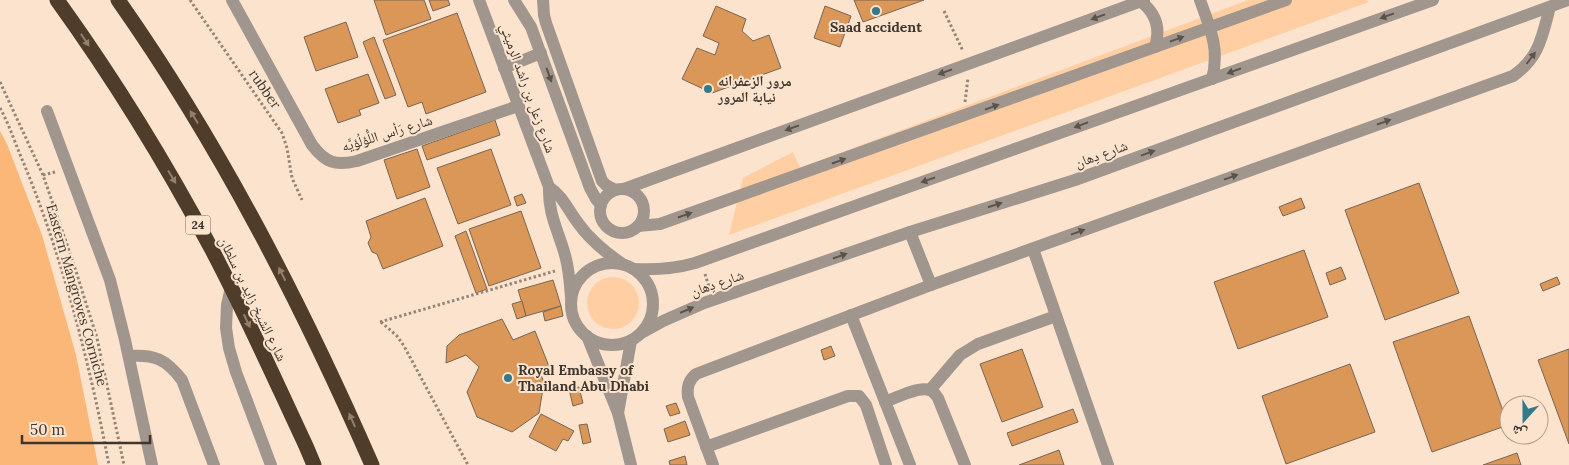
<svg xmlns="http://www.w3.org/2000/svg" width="1569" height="465" font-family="Lora,'Noto Naskh Arabic',serif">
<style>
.green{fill:#ffcea2}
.water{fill:#fbb777}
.building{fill:#da9758;stroke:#7a6553}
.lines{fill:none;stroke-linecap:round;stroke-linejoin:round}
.path{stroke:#958577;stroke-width:3;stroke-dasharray:2.5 2.5;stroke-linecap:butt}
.minor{stroke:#a0968d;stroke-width:12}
.highway{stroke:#4f3c2a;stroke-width:15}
.oneway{fill:#5b5249}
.oneway2{fill:#947f6c}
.poi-dot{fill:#347987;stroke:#fbe3ce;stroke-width:2}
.labels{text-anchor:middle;stroke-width:4;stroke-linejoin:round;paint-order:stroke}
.shield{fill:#fbe3ce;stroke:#77695d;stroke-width:1}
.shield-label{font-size:12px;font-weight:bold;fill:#3e352c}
.poi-label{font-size:14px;font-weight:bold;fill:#3e352c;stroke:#fbe3ce;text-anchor:start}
.street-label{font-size:14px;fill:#3e352c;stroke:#fbe3ce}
</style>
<rect width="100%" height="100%" fill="#fbe3ce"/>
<g class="green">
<polygon points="1248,0 1366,0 1369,2 729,235 743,178 793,152 800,168"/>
<circle cx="613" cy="303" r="26"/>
</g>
<polygon class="water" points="0,131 7,144 42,235 76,355 98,465 0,465"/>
<g class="building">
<polygon points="374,0 424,0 431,19 386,35"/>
<polygon points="429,0 448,0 450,5 433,11"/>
<polygon points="854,0 924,0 863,22"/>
<polygon points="716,6 746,19 742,31 753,41 769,35 781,68 712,93 682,79 697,48 715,55 719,43 703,36"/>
<polygon points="825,6 851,16 840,47 814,38"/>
<polygon points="457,13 486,92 426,114 422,102 408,107 383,40"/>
<polygon points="346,22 358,57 316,71 304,37"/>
<polygon points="374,37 396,95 385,99 363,42"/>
<polygon points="368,74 379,103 359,110 361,115 338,123 325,89"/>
<polygon points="495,120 500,135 427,160 422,146"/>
<polygon points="417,149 430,187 397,199 384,160"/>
<polygon points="491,149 511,205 458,224 437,168"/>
<polygon points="1419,183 1459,293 1385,320 1345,210"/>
<polygon points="522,194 526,203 517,206 514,197"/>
<polygon points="425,198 443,246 383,269 377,254 372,252 368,243 371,237 366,221"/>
<polygon points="1301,198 1305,208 1283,216 1279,207"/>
<polygon points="521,211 541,268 489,286 469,229"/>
<polygon points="466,231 487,289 476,293 455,236"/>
<polygon points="1304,250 1328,317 1238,349 1214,282"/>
<polygon points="1341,267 1346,279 1330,285 1326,273"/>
<polygon points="1557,277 1560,284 1543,291 1540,284"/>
<polygon points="553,280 561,306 526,316 518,290"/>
<polygon points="522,301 526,316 517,319 512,304"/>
<polygon points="561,306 563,316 545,321 543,312"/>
<polygon points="1469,316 1508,425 1432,452 1393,342"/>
<polygon points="502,319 513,340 535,331 550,369 540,373 544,382 539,413 512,432 477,417 467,392 479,367 466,355 446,363 447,346 459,335"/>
<polygon points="831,346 835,356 824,360 821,350"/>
<polygon points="1022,349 1043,407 1002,422 980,364"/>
<polygon points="1569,349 1569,444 1538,360"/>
<polygon points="1350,364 1375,432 1286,464 1262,396"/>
<polygon points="579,387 583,403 573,406 569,389"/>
<polygon points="676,403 680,413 670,416 666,406"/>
<polygon points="1073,409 1078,422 1012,446 1007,433"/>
<polygon points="541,414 574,431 568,441 563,439 556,451 529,437"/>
<polygon points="685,421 690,435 668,442 664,429"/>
<polygon points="587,424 591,442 583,444 579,425"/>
<polygon points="1059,450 1064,465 1019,465"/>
<polygon points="1517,453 1521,465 1483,465"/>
<polygon points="685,456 687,465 670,465 669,461"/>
</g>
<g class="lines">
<g class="path">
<polyline points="190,0 282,133 287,148 292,178 302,200"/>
<polyline points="944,11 963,51"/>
<polyline points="0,82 43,175 73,262 97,338 124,465"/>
<polyline points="965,102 968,78"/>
<path d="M0,108C10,126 16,146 24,164C63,258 90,365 109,465"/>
<polyline points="43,175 55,172"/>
<polyline points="705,274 709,287"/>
<polyline points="380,322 555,271"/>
<polyline points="381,322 397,336 404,346 468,465"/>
</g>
<g class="minor">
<path d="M232,0L312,145C326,163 335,166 357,161L518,106"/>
<path d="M479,0L549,187C548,214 558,230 565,255C569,269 570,283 571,297"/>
<polyline points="514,0 531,27 590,188 596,199 601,205"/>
<polyline points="543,0 544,15 546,23 602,181 606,185 615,190"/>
<path d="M1200,0C1210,28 1220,49 1212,79"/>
<path d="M1140,1C1156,13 1161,28 1155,47"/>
<polyline points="504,68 541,53"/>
<polyline points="47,111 110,280 125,340 152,465"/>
<path d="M549,187C563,196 568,210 578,223C590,240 605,252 621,263"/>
<polyline points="624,189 1144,0"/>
<circle cx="622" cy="211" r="22"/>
<polyline points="638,226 660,224 1286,0"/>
<polyline points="910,232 931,285"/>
<polyline points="1033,249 1108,465"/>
<circle cx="612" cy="304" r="41"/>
<path d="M634,269C656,270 674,269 695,263L1433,0"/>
<polyline points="231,287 227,305 226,328 229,348 236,372 271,465"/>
<polyline points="851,315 910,465"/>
<polyline points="643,332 663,321 704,303 910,232 1075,180 1568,0"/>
<polyline points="587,336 618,413 631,465"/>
<path d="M129,356C154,354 166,359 182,380L214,465"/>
<polyline points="930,390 960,355 978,344 1056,316"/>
<path d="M885,402C895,398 919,386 929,390C933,391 936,395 938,398L965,465"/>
<polyline points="618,413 631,341"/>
<polyline points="706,447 848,396 859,396 866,405 886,465"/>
<path d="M713,465L688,397C687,387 688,381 696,374L931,285L1513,76C1540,57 1542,36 1550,7"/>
</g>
<g class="highway">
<path d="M57,0C114,79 165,162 211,248C245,312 275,380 306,446L314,465"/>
<path d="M118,0C220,145 301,303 372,465"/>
</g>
</g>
<defs><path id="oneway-solid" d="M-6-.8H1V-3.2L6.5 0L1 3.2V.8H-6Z" transform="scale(1.25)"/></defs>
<g class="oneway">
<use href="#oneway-solid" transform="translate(1387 16) rotate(160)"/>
<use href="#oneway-solid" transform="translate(1098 17) rotate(160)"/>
<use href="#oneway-solid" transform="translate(1177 39) rotate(-20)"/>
<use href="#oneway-solid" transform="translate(1531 58) rotate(-53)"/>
<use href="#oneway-solid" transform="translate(1234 71) rotate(160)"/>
<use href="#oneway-solid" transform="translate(945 72) rotate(160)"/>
<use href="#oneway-solid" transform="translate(549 75) rotate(70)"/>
<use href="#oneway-solid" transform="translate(992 107) rotate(-20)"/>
<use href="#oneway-solid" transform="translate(1384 122) rotate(-20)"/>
<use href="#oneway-solid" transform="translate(1081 125) rotate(160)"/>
<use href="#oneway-solid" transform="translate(792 128) rotate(160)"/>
<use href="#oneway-solid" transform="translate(1148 153) rotate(-20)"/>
<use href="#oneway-solid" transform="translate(839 161) rotate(-19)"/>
<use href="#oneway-solid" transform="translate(1231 177) rotate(-20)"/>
<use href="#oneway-solid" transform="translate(928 180) rotate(160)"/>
<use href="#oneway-solid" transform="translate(995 205) rotate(-18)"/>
<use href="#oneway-solid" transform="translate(685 215) rotate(-19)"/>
<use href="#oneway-solid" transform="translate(1078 232) rotate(-20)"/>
<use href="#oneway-solid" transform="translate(840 256) rotate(-19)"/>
<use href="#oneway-solid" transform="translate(687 310) rotate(-23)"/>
</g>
<g class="oneway2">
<use href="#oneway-solid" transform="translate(85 40) rotate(57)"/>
<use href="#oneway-solid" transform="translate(194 117) rotate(-122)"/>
<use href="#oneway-solid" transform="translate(172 177) rotate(59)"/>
<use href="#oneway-solid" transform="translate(282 274) rotate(-117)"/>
<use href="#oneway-solid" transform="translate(247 321) rotate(65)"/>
<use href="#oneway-solid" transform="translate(352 420) rotate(-114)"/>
</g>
<g class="poi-dot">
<circle cx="876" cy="11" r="5"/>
<circle cx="708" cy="89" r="5"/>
<circle cx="508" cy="378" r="5"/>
</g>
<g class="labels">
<rect class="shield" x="185.5" y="215.5" width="25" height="19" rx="4"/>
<g class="shield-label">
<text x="198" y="229">24</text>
</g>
<g class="poi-label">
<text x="876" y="32" text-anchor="middle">Saad accident</text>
<text x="718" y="86">مرور الزعفرانه<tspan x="718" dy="16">نيابة المرور</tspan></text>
<text x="518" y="375">Royal Embassy of<tspan x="518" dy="16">Thailand Abu Dhabi</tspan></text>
</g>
<g class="street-label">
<text transform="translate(528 88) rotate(70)" y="5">شارع زعل بن راشد الرميثي</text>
<text transform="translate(265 89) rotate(55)" y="5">rubber</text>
<text transform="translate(387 133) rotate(-17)" y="5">شارع رَأس اللُّؤلُؤيَّه</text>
<text transform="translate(1101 154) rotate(-20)" y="5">شارع دِهان</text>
<text transform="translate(717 283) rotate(-19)" y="5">شارع دِهان</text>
<text transform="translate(77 295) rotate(74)" y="5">Eastern Mangroves Corniche</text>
<text transform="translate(253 299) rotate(64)" y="5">شارع الشيخ زايد بن سلطان</text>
</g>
</g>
<g transform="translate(1524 420) rotate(201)"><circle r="24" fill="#fbe3ce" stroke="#af9d8d"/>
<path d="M0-4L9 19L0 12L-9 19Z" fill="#347987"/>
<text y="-8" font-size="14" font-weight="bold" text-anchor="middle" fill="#3e352c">ش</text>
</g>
<path d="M22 435v8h128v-8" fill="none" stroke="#3e352c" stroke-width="2.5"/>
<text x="30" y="435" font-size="15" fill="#3e352c" stroke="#fbe3ce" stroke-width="4" paint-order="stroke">50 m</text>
</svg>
